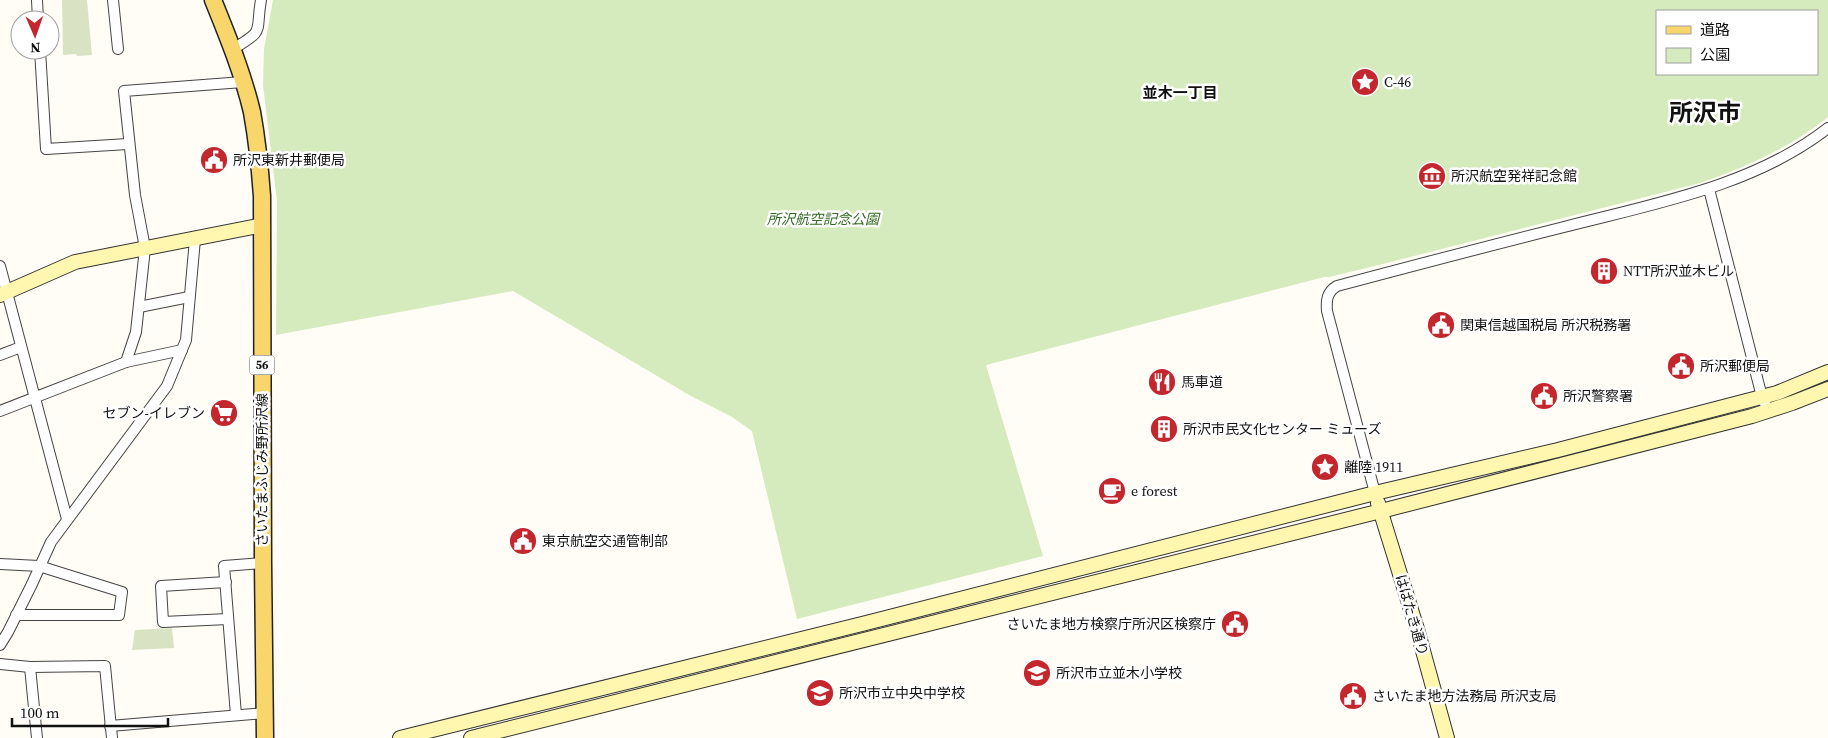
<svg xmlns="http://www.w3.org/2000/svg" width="1828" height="738" font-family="'Source Serif 4','Noto Sans JP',serif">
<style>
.green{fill:#d5ebbd;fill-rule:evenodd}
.cemetery{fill:#d9e3c4}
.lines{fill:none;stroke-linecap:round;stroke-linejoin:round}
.street-casing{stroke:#444;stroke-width:12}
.secondary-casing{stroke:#333;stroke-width:16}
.primary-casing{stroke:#222;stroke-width:19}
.street{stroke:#fff;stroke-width:10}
.secondary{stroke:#fff6b0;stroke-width:14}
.primary{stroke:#f9d66b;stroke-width:16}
.labels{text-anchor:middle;stroke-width:5;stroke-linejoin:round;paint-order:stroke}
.shield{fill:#fff;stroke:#585858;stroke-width:1}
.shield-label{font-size:12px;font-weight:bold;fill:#111}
.poi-label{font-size:14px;fill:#111;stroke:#fff;text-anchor:start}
.park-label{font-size:14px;font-style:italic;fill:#2f6b1f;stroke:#fff}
.street-label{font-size:14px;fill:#111;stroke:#fff}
.neighbourhood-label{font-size:15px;font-weight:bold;fill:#111;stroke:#fff}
.town-label{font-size:24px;font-weight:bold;fill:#111;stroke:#fff}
</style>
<rect width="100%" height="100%" fill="#fffdf5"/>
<path class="green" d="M273,0H1828V117C1791,147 1745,168 1700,183L1379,265L1329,277H1324L986,365L1043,556L797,619L752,431L732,417L691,396L513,291L276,335L277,201L263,85L264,49ZM1657,11H1817V74H1657Z"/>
<g class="cemetery">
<polygon points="62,0 87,0 92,55 77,56 76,54 63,55"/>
<polygon points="172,628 174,648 132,650 135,630"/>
</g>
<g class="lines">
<defs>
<g id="street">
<polyline points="37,0 38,20"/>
<polyline points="113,0 118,49"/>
<path d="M233,49C266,29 255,34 261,0"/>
<polyline points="40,50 46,149 128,144"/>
<polyline points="1709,189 1762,397 1768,410"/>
<polyline points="0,266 67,519"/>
<polyline points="139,307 189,297"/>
<polyline points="0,355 21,347"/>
<polyline points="126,362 136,332 145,248 135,195 124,91 243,82"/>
<polyline points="0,411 126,362 182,350"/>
<path d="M1375,493L1327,311C1326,300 1327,292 1337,286C1412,266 1488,246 1564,227C1653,204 1754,186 1828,128"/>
<polyline points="0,564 39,566 122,592 119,615 16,615"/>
<polyline points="226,582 161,586 163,622 228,619"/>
<polyline points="0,645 8,632 32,584 51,542 167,386 186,340 195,239"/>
<polyline points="0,664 30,667 105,666 112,738"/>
<polyline points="30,667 37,738"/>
<polyline points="236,715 224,566 263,563"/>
<polyline points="110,726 265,713"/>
</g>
<g id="secondary">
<polyline points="0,295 75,262 263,225"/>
<polyline points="1378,503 1417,629 1447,738"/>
<polyline points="400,738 862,624 1375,493 1558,450 1777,393 1828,372"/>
<polyline points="471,738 1381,511 1752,416 1792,403 1828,389"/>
</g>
<path id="primary" d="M213,0C228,37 243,74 252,112C257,140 260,168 262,196L263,563L265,738"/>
</defs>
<use href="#street" class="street-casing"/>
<use href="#secondary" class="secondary-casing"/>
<use href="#primary" class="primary-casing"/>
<use href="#street" class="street"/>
<use href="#secondary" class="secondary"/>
<use href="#primary" class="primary"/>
</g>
<defs>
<symbol id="sight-disc" viewBox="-11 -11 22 22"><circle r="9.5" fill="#c4262e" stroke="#fff"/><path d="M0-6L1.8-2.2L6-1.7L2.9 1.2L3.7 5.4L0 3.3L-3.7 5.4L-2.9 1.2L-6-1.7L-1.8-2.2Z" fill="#fff"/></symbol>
<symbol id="civic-disc" viewBox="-11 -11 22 22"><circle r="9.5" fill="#c4262e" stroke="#fff"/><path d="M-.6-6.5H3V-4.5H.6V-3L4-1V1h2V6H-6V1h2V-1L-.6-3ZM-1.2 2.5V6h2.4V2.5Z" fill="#fff"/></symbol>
<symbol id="museum-disc" viewBox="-11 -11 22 22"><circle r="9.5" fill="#c4262e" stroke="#fff"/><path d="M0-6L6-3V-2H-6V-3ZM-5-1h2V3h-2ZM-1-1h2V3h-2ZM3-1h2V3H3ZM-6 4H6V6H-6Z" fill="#fff"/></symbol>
<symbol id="building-disc" viewBox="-11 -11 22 22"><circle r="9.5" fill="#c4262e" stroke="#fff"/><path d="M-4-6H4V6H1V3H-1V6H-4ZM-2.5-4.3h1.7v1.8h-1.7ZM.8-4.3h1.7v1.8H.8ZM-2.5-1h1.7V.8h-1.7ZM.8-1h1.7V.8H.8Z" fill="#fff"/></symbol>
<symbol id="restaurant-disc" viewBox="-11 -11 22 22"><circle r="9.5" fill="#c4262e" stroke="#fff"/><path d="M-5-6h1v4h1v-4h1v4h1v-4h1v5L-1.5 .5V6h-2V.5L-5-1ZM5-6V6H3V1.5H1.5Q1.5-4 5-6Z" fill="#fff"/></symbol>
<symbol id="supermarket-disc" viewBox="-11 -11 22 22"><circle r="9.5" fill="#c4262e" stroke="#fff"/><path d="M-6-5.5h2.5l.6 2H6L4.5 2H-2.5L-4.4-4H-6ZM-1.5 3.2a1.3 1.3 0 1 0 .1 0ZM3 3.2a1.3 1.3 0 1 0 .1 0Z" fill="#fff"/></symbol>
<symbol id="cafe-disc" viewBox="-11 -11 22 22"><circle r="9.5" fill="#c4262e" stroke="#fff"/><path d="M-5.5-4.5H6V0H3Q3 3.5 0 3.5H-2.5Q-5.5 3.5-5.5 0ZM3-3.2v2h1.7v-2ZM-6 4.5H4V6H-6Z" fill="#fff"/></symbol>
<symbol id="school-disc" viewBox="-11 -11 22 22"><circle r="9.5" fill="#c4262e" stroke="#fff"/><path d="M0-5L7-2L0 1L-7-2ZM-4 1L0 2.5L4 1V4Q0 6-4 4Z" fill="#fff"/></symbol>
</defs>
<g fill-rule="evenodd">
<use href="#sight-disc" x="1349" y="66" width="32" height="32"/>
<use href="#civic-disc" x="198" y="144" width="32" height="32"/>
<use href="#museum-disc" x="1416" y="160" width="32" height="32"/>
<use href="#building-disc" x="1588" y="255" width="32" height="32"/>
<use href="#civic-disc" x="1425" y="309" width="32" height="32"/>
<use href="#civic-disc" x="1665" y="350" width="32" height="32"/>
<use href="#restaurant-disc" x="1146" y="366" width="32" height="32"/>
<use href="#civic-disc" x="1528" y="380" width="32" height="32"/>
<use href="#supermarket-disc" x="208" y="397" width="32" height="32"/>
<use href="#building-disc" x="1148" y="413" width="32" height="32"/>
<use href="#sight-disc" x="1309" y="451" width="32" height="32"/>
<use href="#cafe-disc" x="1096" y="475" width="32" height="32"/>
<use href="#civic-disc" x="507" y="525" width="32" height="32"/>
<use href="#civic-disc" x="1219" y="608" width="32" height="32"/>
<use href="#school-disc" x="1021" y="657" width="32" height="32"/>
<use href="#school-disc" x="804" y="677" width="32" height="32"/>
<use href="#civic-disc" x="1337" y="680" width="32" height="32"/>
</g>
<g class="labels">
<rect class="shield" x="249.5" y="355.5" width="25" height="19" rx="4"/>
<g class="shield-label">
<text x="262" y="369">56</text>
</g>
<g class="poi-label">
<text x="1384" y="87">C-46</text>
<text x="233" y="165">所沢東新井郵便局</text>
<text x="1451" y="181">所沢航空発祥記念館</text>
<text x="1623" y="276">NTT所沢並木ビル</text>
<text x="1460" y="330">関東信越国税局 所沢税務署</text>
<text x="1700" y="371">所沢郵便局</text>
<text x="1181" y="387">馬車道</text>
<text x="1563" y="401">所沢警察署</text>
<text x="205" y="418" text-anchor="end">セブン-イレブン</text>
<text x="1183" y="434">所沢市民文化センター ミューズ</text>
<text x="1344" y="472">離陸 1911</text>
<text x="1131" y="496">e forest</text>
<text x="542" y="546">東京航空交通管制部</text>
<text x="1216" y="629" text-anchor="end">さいたま地方検察庁所沢区検察庁</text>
<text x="1056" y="678">所沢市立並木小学校</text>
<text x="839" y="698">所沢市立中央中学校</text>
<text x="1372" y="701">さいたま地方法務局 所沢支局</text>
</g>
<g class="park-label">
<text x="823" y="224">所沢航空記念公園</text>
</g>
<g class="street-label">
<text transform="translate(262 470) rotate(-90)" y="5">さいたまふじみ野所沢線</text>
<text transform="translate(1412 615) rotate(74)" y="5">はばたき通り</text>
</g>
<g class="neighbourhood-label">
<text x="1180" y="98">並木一丁目</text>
</g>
<g class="town-label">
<text x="1705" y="121">所沢市</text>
</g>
</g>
<rect x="1656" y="10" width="162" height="65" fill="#ffffff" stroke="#a0a0a0"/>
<rect x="1666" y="26" width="25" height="8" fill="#f9d66b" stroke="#a0a0a0"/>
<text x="1700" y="35" font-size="15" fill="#111111">道路</text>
<rect x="1666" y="48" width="25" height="15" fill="#d5ebbd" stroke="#a0a0a0"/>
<text x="1700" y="60" font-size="15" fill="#111111">公園</text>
<g transform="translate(35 35) rotate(178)"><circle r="24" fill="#ffffff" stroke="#a0a0a0"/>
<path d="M0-4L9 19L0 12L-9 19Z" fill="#c4262e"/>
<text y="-8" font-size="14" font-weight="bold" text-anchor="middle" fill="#111111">N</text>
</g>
<path d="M12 718v8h156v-8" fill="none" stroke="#111111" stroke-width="2.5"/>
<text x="20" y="718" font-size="15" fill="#111111" stroke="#ffffff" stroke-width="4" paint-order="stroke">100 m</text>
</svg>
